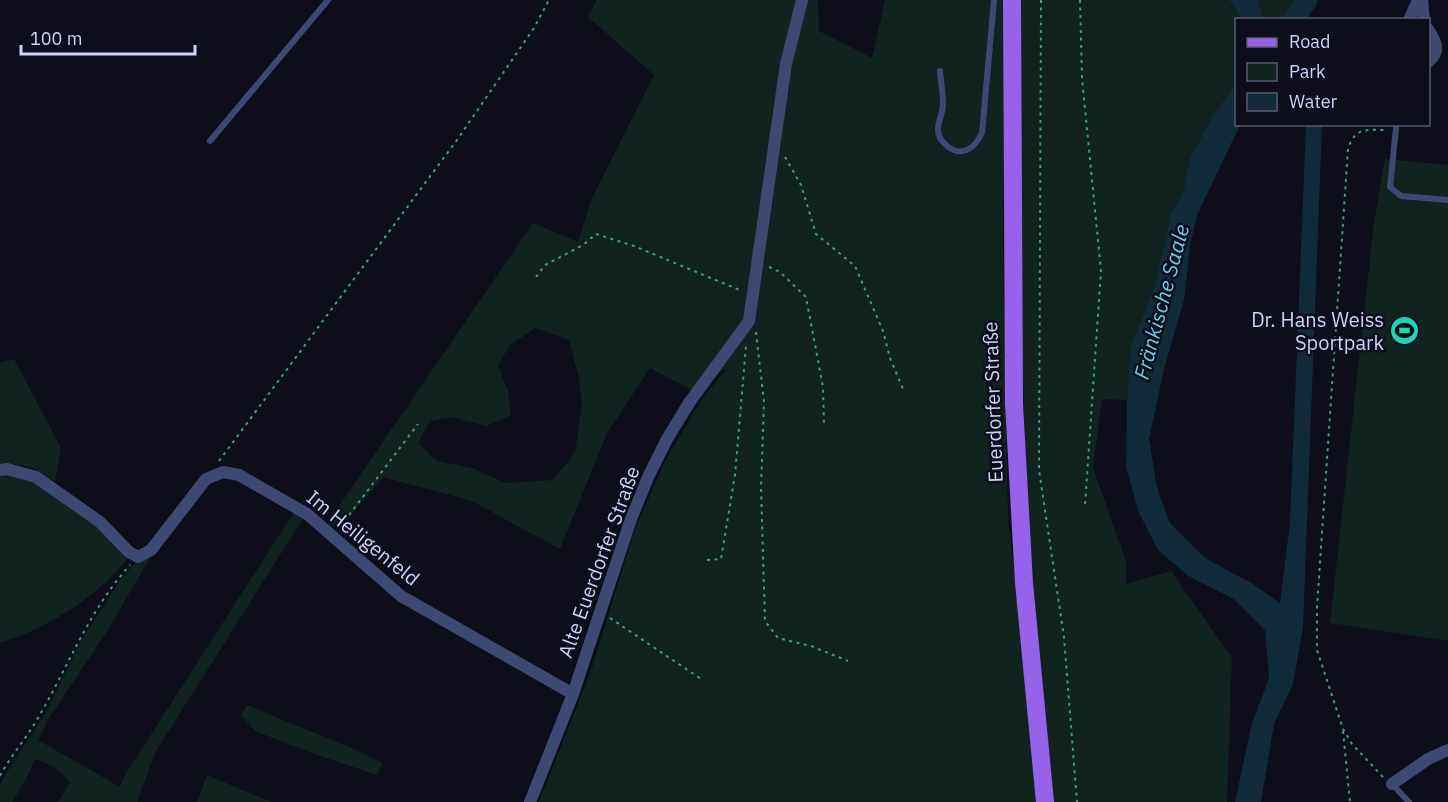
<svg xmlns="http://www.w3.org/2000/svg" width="1448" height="802" font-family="'IBM Plex Sans',sans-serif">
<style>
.green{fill:#11231e;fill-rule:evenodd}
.water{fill:#122b39}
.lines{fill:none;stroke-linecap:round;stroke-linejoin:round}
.river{stroke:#122b39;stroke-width:21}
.path{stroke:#3b9d80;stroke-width:2;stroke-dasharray:3 4.5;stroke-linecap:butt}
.lane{stroke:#3e4973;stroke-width:6}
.street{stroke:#3e4973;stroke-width:12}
.primary{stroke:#9662ea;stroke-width:18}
.labels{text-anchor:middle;stroke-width:5;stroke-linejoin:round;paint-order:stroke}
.poi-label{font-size:20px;fill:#ccd2f8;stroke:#0d0e1a;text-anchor:end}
.street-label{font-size:20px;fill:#ccd2f8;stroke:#0d0e1a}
.water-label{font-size:21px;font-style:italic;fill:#68ceeb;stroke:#0d0e1a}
</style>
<rect width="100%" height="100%" fill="#0d0e1a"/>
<g class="green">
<path d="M597,0H818L819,31L872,58L885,0H1004L1003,250L1008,518L1038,802H539L591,671L635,529L665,461L702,399L728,367L692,390L650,368L607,433L560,549L472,501L383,477L338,530L328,522L533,223L578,242L592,198L654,75L588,17ZM535,328L569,340L579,379L582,403L575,453L553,480L506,483L472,468L437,461L418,443L430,421L451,417L487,426L511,415L508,391L498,365L510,345Z"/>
<polygon points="1020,0 1229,0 1242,19 1236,20 1236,83 1213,115 1189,160 1184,190 1171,213 1155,285 1131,346 1127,400 1102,399 1093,468 1126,561 1126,584 1171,571 1232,658 1227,802 1052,802 1029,538 1019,278"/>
<polygon points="1258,0 1299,0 1285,20 1263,19"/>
<polygon points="1385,159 1448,165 1448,641 1330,623 1374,222"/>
<path d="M14,359L61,448L55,482C33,467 27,462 0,465V363Z"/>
<path d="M0,474L23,476L89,517L130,556C97,597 50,627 0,643Z"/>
<path d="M294,512L304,517L156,751L137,802H58L70,783C61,770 50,764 35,759L26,779L12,802H0V785L13,762L45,714L82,639L123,576L138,559L151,556L109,628L49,718L38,740L120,787L125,775Z"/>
<polygon points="247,705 354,749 382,763 377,775 309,752 255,731 241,715"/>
<polygon points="207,775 271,802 197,802"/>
</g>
<g class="water">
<polygon points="1229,0 1258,0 1263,19 1242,19"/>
<polygon points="1236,83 1236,124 1240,125 1197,215 1190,246 1184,300 1164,369 1149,439 1157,488 1170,523 1205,558 1253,584 1280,603 1290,522 1306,125 1322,125 1303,627 1293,684 1274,724 1261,802 1235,802 1252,723 1269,678 1265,630 1235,600 1187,575 1158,550 1139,513 1126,467 1127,400 1131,346 1155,285 1171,213 1184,190 1189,160 1213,115"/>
</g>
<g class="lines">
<polyline class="river" points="1293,20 1307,0"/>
<g class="path">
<polyline points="1041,0 1039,470 1064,637 1077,802"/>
<polyline points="1080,0 1082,78 1101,271 1085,505"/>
<polyline points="785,157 801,185 816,234 855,266 883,331 890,358 903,389"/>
<polyline points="769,267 780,272 806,297 823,387 824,426"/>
<polyline points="536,277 545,265 583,245 596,234 634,246 742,291"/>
<polyline points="756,332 764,402 761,487 765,621 778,638 811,646 848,661"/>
<polyline points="219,461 457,140 534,28 549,0"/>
<polyline points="340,527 418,424"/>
<polyline points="707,560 721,559 735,475 746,346"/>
<polyline points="610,618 701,679"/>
<polyline points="1343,731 1350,802"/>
<path d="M0,776C10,757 24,741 35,723C67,670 88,611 130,565"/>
<path d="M1383,777L1352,744L1343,729L1317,650V607L1348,149C1355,127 1366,130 1386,130"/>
</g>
<g class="lane">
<path d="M940,71C941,82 943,93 943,105C942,120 931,131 945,144C949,148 952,150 957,151C970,153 977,143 982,133L994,0"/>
<polyline points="1396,128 1390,187 1401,196 1448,200"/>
<polyline points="210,141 328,0"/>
<polyline points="1392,784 1409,802"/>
</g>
<g class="street">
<polyline points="1422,0 1424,20"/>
<polyline points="1409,20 1418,0"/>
<path d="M1428,29C1436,42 1442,51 1428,62"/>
<polyline points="0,470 7,469 36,477 100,522 129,552 138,557 151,550 206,479 223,472 239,475 307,514 401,596 573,694"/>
<polyline points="1392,784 1428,759 1448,750"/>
<polyline points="530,802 573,694 631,519 649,475 667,439 689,403 749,321 786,64 802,0"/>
</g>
<polyline class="primary" points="1012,0 1014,403 1024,583 1045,802"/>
</g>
<defs>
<symbol id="stadium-disc" viewBox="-11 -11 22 22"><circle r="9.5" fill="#1cd4ba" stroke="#0d0e1a"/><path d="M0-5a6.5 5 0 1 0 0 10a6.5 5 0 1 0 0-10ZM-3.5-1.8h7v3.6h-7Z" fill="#111"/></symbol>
</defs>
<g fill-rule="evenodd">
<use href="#stadium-disc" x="1388" y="314" width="33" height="33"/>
</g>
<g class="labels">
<g class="poi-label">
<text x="1384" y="327">Dr. Hans Weiss<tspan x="1384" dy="23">Sportpark</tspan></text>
</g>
<g class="street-label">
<text transform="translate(993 402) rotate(-92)" y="7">Euerdorfer Straße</text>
<text transform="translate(363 538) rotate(39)" y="7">Im Heiligenfeld</text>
<text transform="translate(599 562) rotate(-70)" y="7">Alte Euerdorfer Straße</text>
</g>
<g class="water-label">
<text transform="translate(1162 302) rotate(-75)" y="7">Fränkische Saale</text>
</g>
</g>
<rect x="1235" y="18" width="195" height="108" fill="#0d0e1a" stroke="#595c73" stroke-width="1.5"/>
<rect x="1247" y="38" width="30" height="9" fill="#9662ea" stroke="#595c73" stroke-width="1.5"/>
<text x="1289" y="48" font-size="18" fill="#ccd2f8">Road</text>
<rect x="1247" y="63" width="30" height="18" fill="#11231e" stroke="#595c73" stroke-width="1.5"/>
<text x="1289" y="78" font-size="18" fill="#ccd2f8">Park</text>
<rect x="1247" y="93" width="30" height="18" fill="#122b39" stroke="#595c73" stroke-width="1.5"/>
<text x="1289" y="108" font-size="18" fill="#ccd2f8">Water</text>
<path d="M21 45v9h174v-9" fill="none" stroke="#ccd2f8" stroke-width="3"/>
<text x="30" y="45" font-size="18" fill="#ccd2f8" stroke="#0d0e1a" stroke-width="4.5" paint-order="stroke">100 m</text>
</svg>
